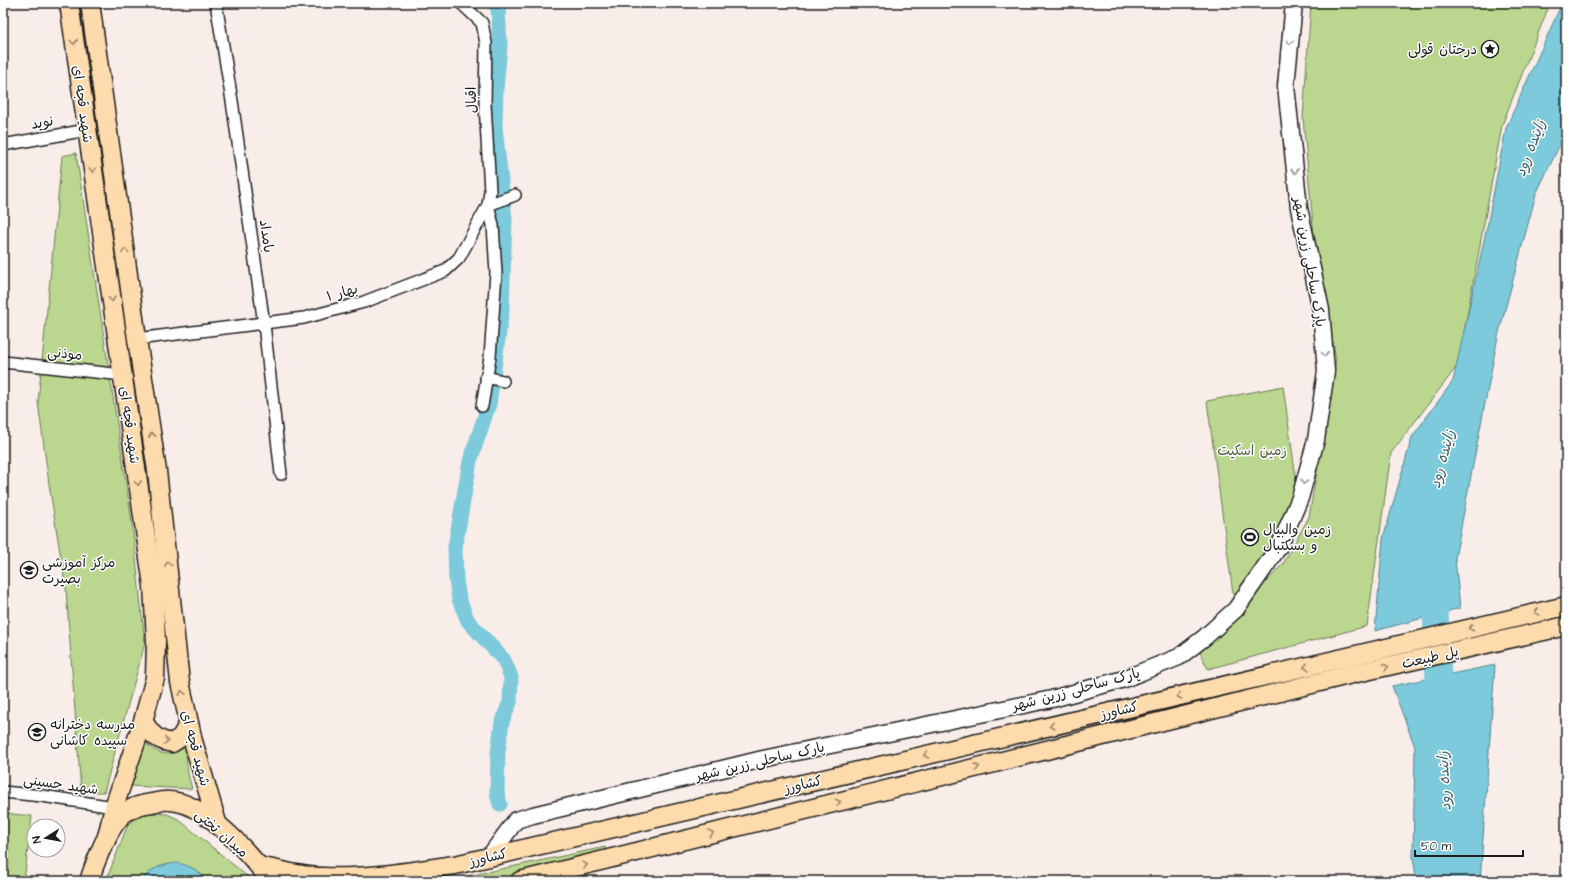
<svg xmlns="http://www.w3.org/2000/svg" width="1569" height="884" font-family="'Architects Daughter','Playpen Sans Arabic',sans-serif">
<style>
.green{fill:#bbd78f;stroke:#6c7a56}
.water{fill:#7ccadb;stroke:#56848f}
.lines{fill:none;stroke-linecap:round;stroke-linejoin:round}
.canal{stroke:#7ccadb;stroke-width:15}
.river{stroke:#7ccadb;stroke-width:26}
.street-casing{stroke:#1c1c1c;stroke-width:14}
.secondary-casing{stroke:#1c1c1c;stroke-width:19}
.primary-casing{stroke:#1c1c1c;stroke-width:21}
.street{stroke:#fff;stroke-width:11}
.secondary{stroke:#fff;stroke-width:16}
.primary{stroke:#fedbac;stroke-width:18}
.oneway{stroke:#98856b}
.oneway2{stroke:#999}
.labels{text-anchor:middle;stroke-width:3;stroke-linejoin:round;paint-order:stroke}
.poi-label{font-size:14px;fill:#1c1c1c;stroke:#fff;text-anchor:start}
.street-label{font-size:14px;fill:#1c1c1c;stroke:#fff}
.park-label{font-size:14px;fill:#545d44;stroke:#fff}
.water-label{font-size:15px;font-style:italic;fill:#426268;stroke:#fff}
</style>
<rect width="100%" height="100%" fill="#f8ede9"/>
<filter id="ink" filterUnits="userSpaceOnUse"><feTurbulence type="fractalNoise" baseFrequency=".025" numOctaves="2"/><feDisplacementMap in="SourceGraphic" scale="8" xChannelSelector="R" yChannelSelector="G"/><feConvolveMatrix kernelMatrix="1 2 1 2 8 2 1 2 1" color-interpolation-filters="sRGB"/></filter>
<g filter="url(#ink)">
<g class="green">
<polygon points="1311,3 1550,3 1502,125 1458,365 1391,453 1367,626 1208,669 1200,653 1283,564 1309,517 1336,360 1314,235 1303,118"/>
<polygon points="76,153 132,522 145,643 104,792 81,792 66,589 49,484 38,402 62,156"/>
<polygon points="1283,386 1297,485 1292,503 1263,563 1234,601 1207,401"/>
<path d="M145,743C160,755 168,758 185,747L188,774L192,789L129,786Z"/>
<polygon points="3,813 32,816 24,881 3,881"/>
<polygon points="151,813 167,814 178,819 253,881 106,881 128,824 137,816"/>
<polygon points="605,847 606,855 496,881 449,881 473,875"/>
</g>
<g class="water">
<polygon points="1562,3 1566,3 1566,132 1536,194 1498,336 1455,558 1460,608 1375,631 1383,539 1412,437 1453,381 1487,227 1506,128"/>
<polygon points="1495,665 1480,881 1417,881 1413,858 1415,747 1392,686"/>
<path d="M178,863C191,866 199,871 208,881H142C149,868 164,864 178,863Z"/>
</g>
<g class="lines">
<polyline class="canal" points="494,3 498,6 500,46 496,89 495,127 505,219 502,310 489,404 470,461 455,547 456,580 459,599 468,621 504,660 511,677 510,702 502,722 498,752 497,793 500,804"/>
<polyline class="river" points="1434,579 1440,712"/>
<defs>
<g id="street">
<polyline points="216,3 232,101 264,324 281,474"/>
<polyline points="461,3 482,23 486,43 485,104 490,191 488,205 493,225 496,273 490,357 482,406"/>
<polyline points="3,145 87,130"/>
<polyline points="137,339 304,318 364,302 445,271 459,258 488,205 515,195"/>
<polyline points="3,362 123,375"/>
<polyline points="486,377 503,381"/>
<polyline points="3,792 42,796 114,807"/>
</g>
<polyline id="secondary" points="489,857 516,820 533,815 763,759 1052,699 1124,679 1179,657 1205,637 1236,609 1280,545 1300,498 1316,440 1326,371 1321,310 1299,208 1286,86 1294,3"/>
<g id="primary">
<polyline points="69,3 153,586 156,641 155,678 143,721 114,807 106,841"/>
<polyline points="90,3 137,339 157,471 180,682 193,741 218,826"/>
<path d="M143,721C152,735 156,740 172,743L181,737L189,723"/>
<path d="M259,866C280,870 301,877 323,877C367,879 411,871 455,865L1566,606"/>
<path d="M89,881C95,863 110,822 126,812C133,807 143,804 152,803C157,802 164,800 170,801C205,803 245,849 266,875"/>
<polyline points="520,881 1348,675 1566,626"/>
</g>
</defs>
<use href="#street" class="street-casing"/>
<use href="#secondary" class="secondary-casing"/>
<use href="#primary" class="primary-casing"/>
<use href="#street" class="street"/>
<use href="#secondary" class="secondary"/>
<use href="#primary" class="primary"/>
</g>
<defs><path id="oneway-chevron" d="M-2-3.5L2.5 0L-2 3.5" fill="none" stroke-width="1.6" stroke-linecap="round" stroke-linejoin="round"/></defs>
<g class="oneway">
<use href="#oneway-chevron" transform="translate(74 42) rotate(82)"/>
<use href="#oneway-chevron" transform="translate(93 170) rotate(82)"/>
<use href="#oneway-chevron" transform="translate(125 251) rotate(-98)"/>
<use href="#oneway-chevron" transform="translate(112 299) rotate(82)"/>
<use href="#oneway-chevron" transform="translate(152 435) rotate(-99)"/>
<use href="#oneway-chevron" transform="translate(138 483) rotate(82)"/>
<use href="#oneway-chevron" transform="translate(168 564) rotate(-96)"/>
<use href="#oneway-chevron" transform="translate(1537 612) rotate(167)"/>
<use href="#oneway-chevron" transform="translate(1471 628) rotate(167)"/>
<use href="#oneway-chevron" transform="translate(1306 667) rotate(167)"/>
<use href="#oneway-chevron" transform="translate(1386 667) rotate(-13)"/>
<use href="#oneway-chevron" transform="translate(182 693) rotate(-102)"/>
<use href="#oneway-chevron" transform="translate(1179 696) rotate(167)"/>
<use href="#oneway-chevron" transform="translate(1052 726) rotate(167)"/>
<use href="#oneway-chevron" transform="translate(166 741) rotate(9)"/>
<use href="#oneway-chevron" transform="translate(926 755) rotate(167)"/>
<use href="#oneway-chevron" transform="translate(977 767) rotate(-14)"/>
<use href="#oneway-chevron" transform="translate(838 802) rotate(-14)"/>
<use href="#oneway-chevron" transform="translate(711 833) rotate(-14)"/>
<use href="#oneway-chevron" transform="translate(585 865) rotate(-14)"/>
</g>
<g class="oneway2">
<use href="#oneway-chevron" transform="translate(1290 42) rotate(96)"/>
<use href="#oneway-chevron" transform="translate(1295 171) rotate(84)"/>
<use href="#oneway-chevron" transform="translate(1325 354) rotate(86)"/>
<use href="#oneway-chevron" transform="translate(1304 482) rotate(105)"/>
</g>
</g>
<defs>
<symbol id="sight-ring" viewBox="-11 -11 22 22"><circle r="9.5" fill="#fff" stroke="#1c1c1c" stroke-width="1.5"/><path d="M0-6L1.8-2.2L6-1.7L2.9 1.2L3.7 5.4L0 3.3L-3.7 5.4L-2.9 1.2L-6-1.7L-1.8-2.2Z" fill="#1c1c1c"/></symbol>
<symbol id="stadium-ring" viewBox="-11 -11 22 22"><circle r="9.5" fill="#fff" stroke="#1c1c1c" stroke-width="1.5"/><path d="M0-5a6.5 5 0 1 0 0 10a6.5 5 0 1 0 0-10ZM-3.5-1.8h7v3.6h-7Z" fill="#1c1c1c"/></symbol>
<symbol id="school-ring" viewBox="-11 -11 22 22"><circle r="9.5" fill="#fff" stroke="#1c1c1c" stroke-width="1.5"/><path d="M0-5L7-2L0 1L-7-2ZM-4 1L0 2.5L4 1V4Q0 6-4 4Z" fill="#1c1c1c"/></symbol>
</defs>
<g fill-rule="evenodd">
<use href="#sight-ring" x="1480" y="39" width="20" height="20"/>
<use href="#stadium-ring" x="1240" y="527" width="20" height="20"/>
<use href="#school-ring" x="19" y="560" width="20" height="20"/>
<use href="#school-ring" x="27" y="722" width="20" height="20"/>
</g>
<g class="labels">
<g class="poi-label">
<text x="1477" y="54" text-anchor="end">درختان قولی</text>
<text x="1263" y="534">زمین والبیال<tspan x="1263" dy="16">و بسکتبال</tspan></text>
<text x="42" y="567">مرکز آموزشی<tspan x="42" dy="16">بصیرت</tspan></text>
<text x="50" y="729">مدرسه دخترانه<tspan x="50" dy="16">سپیده کاشانی</tspan></text>
</g>
<g class="street-label">
<text transform="translate(471 100) rotate(-91)" y="5">اقبال</text>
<text transform="translate(83 104) rotate(82)" y="5">شهید قجه ای</text>
<text transform="translate(42 122) rotate(-11)" y="5">نوید</text>
<text transform="translate(267 236) rotate(82)" y="5">بامداد</text>
<text transform="translate(1310 262) rotate(80)" y="5">پارک ساحلی زرین شهر</text>
<text transform="translate(342 292) rotate(-16)" y="5">بهار ۱</text>
<text transform="translate(65 353) rotate(6)" y="5">موذنی</text>
<text transform="translate(130 425) rotate(82)" y="5">شهید قجه ای</text>
<text transform="translate(1430 657) rotate(-13)" y="5">پل طبیعت</text>
<text transform="translate(1076 689) rotate(-15)" y="5">پارک ساحلی زرین شهر</text>
<text transform="translate(1119 710) rotate(-13)" y="5">کشاورز</text>
<text transform="translate(196 748) rotate(75)" y="5">شهید قجه ای</text>
<text transform="translate(760 761) rotate(-13)" y="5">پارک ساحلی زرین شهر</text>
<text transform="translate(61 784) rotate(8)" y="5">شهید حسینی</text>
<text transform="translate(803 784) rotate(-13)" y="5">کشاورز</text>
<text transform="translate(222 833) rotate(41)" y="5">میدان تختی</text>
<text transform="translate(488 857) rotate(-13)" y="5">کشاورز</text>
</g>
<g class="park-label">
<text x="1252" y="455">زمین اسکیت</text>
</g>
<g class="water-label">
<text transform="translate(1530 148) rotate(-69)" y="5">زاینده رود</text>
<text transform="translate(1442 459) rotate(-75)" y="5">زاینده رود</text>
<text transform="translate(1444 781) rotate(-93)" y="5">زاینده رود</text>
</g>
</g>
<rect width="1569" height="884" fill="none" stroke="#fff" stroke-width="16"/>
<rect x="8" y="8" width="1553" height="868" fill="none" stroke="#1c1c1c" stroke-width="1.5" filter="url(#ink)"/>
<g transform="translate(46 838) rotate(259)"><circle r="19" fill="#ffffff" stroke="#a4a4a4"/>
<path d="M0-3L7 15L0 10L-7 15Z" fill="#1c1c1c"/>
<text y="-6" font-size="11" font-weight="bold" text-anchor="middle" fill="#1c1c1c">N</text>
</g>
<path d="M1415 850v6h108v-6" fill="none" stroke="#1c1c1c" stroke-width="2"/>
<text x="1421" y="850" font-size="12" fill="#1c1c1c" stroke="#ffffff" stroke-width="3" paint-order="stroke">50 m</text>
</svg>
